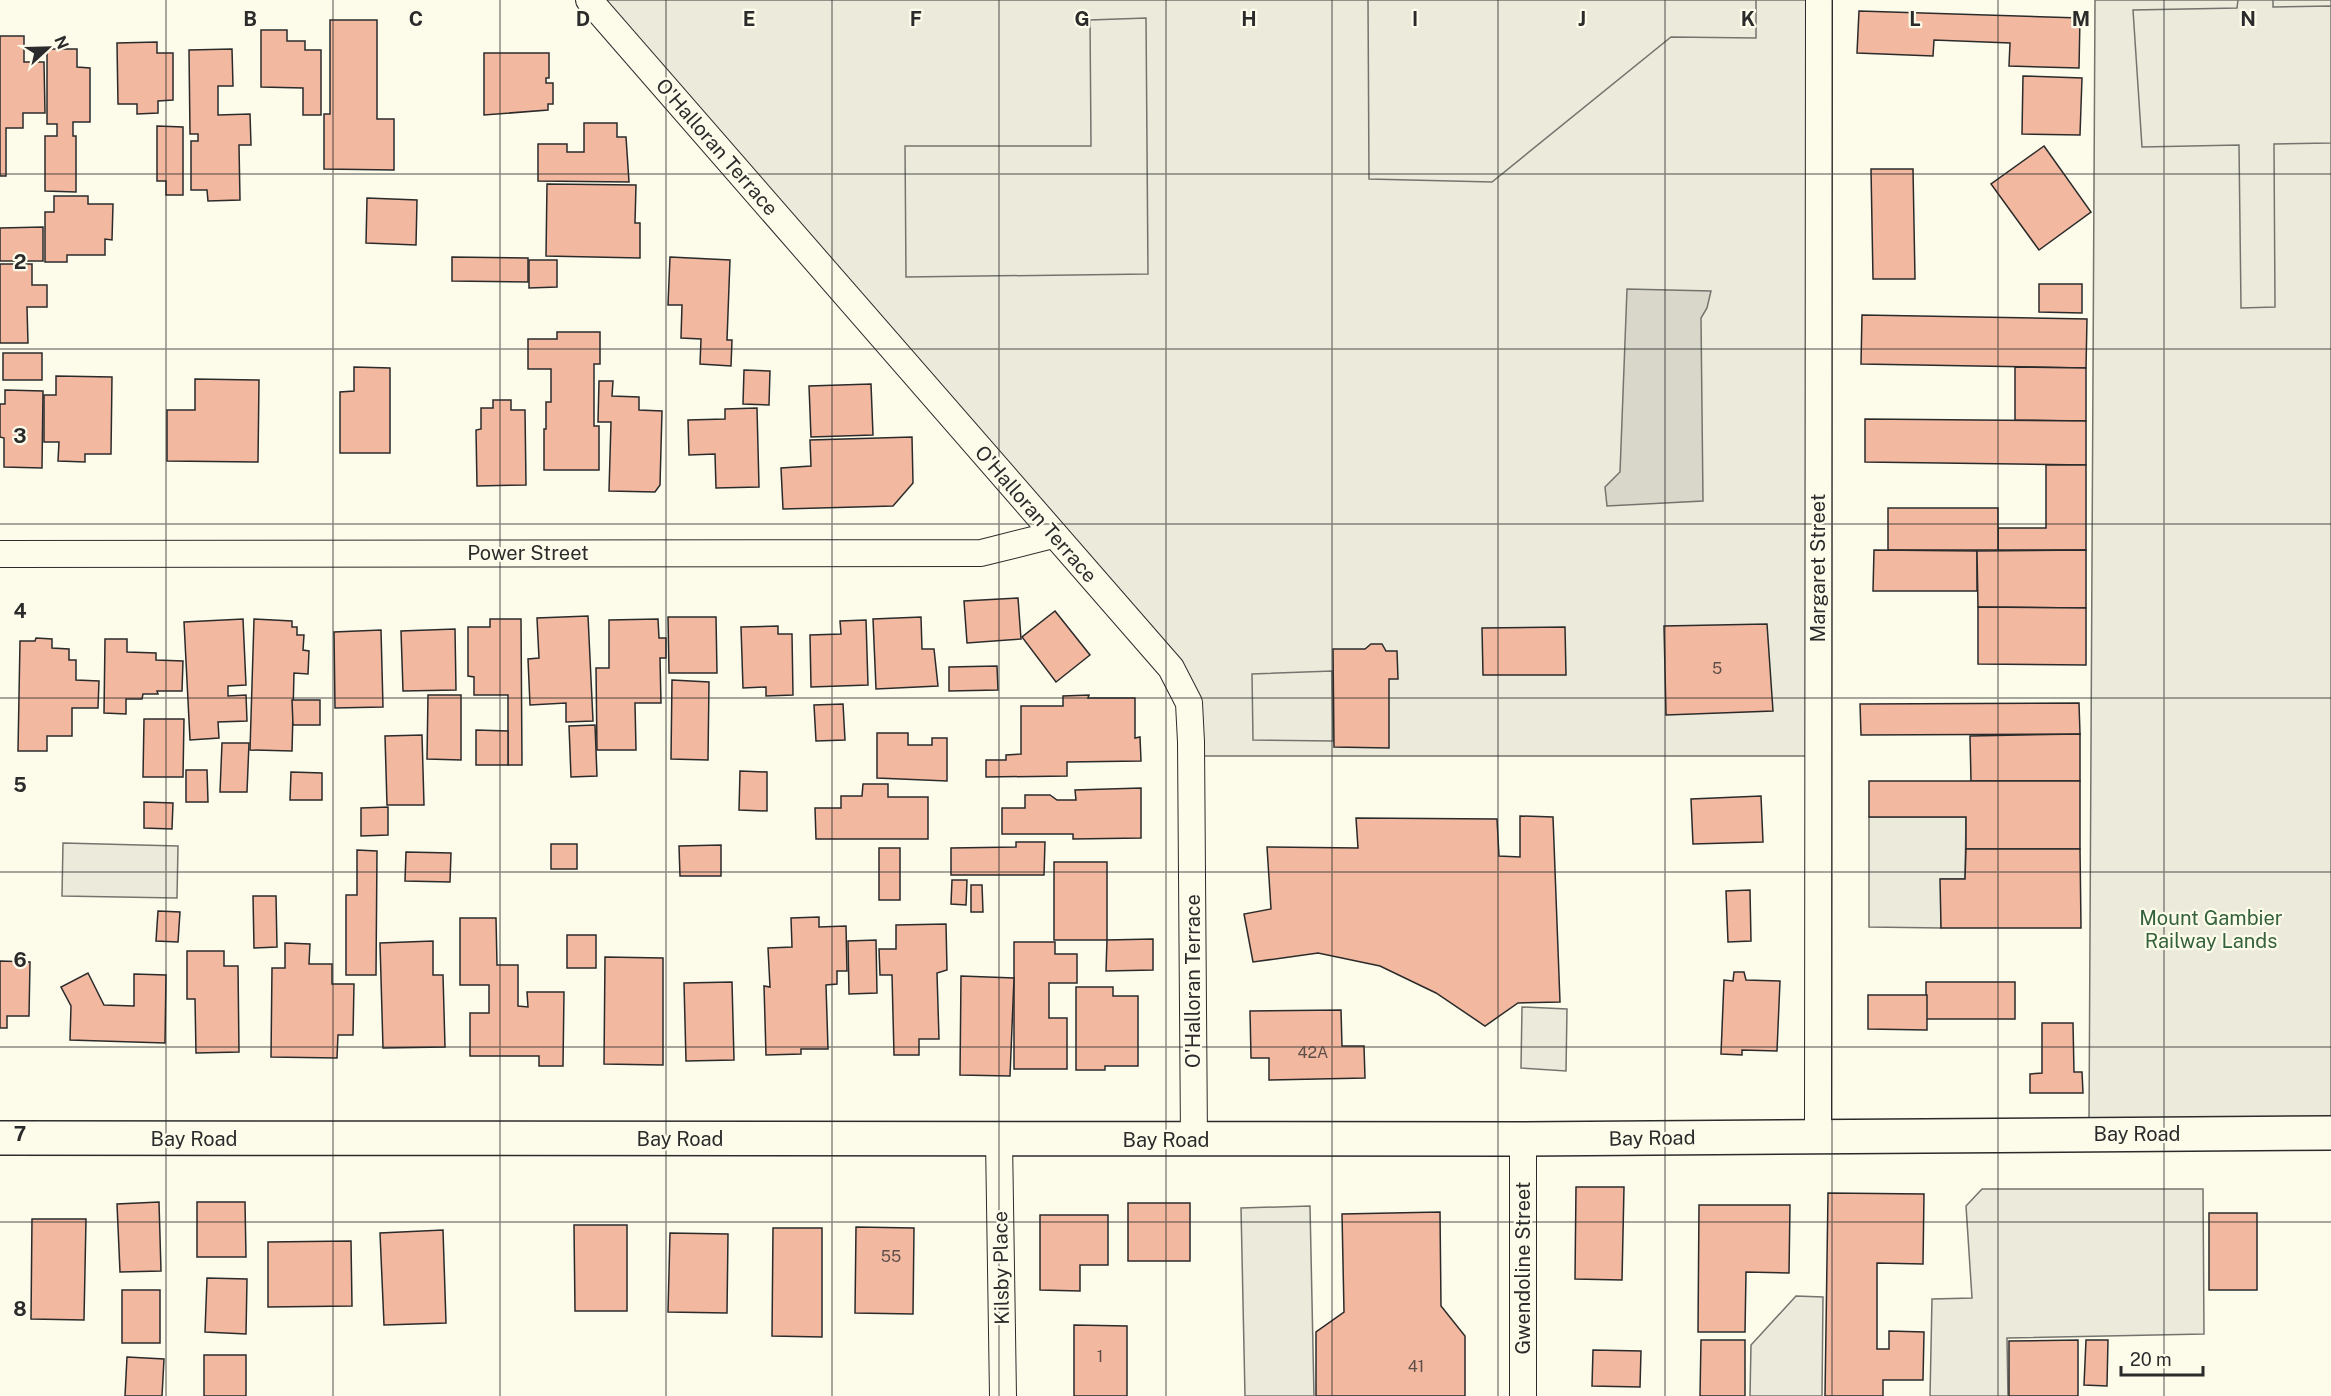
<svg xmlns="http://www.w3.org/2000/svg" width="2331" height="1396" font-family="'Public Sans',sans-serif">
<style>
.green{fill:#ecebdb;stroke:#74746e;stroke-width:1.5}
.parking{fill:#eceadb;stroke:#74746e;stroke-width:1.5}
.water{fill:#d8d7c9;stroke:#74746e;stroke-width:1.5}
.building{fill:#f2b8a0;stroke:#2b2b2b;stroke-width:1.5}
.lines{fill:none;stroke-linecap:round;stroke-linejoin:round}
.minor-casing{stroke:#2b2b2b;stroke-width:28}
.primary-casing{stroke:#2b2b2b;stroke-width:36}
.minor{stroke:#fdfbea;stroke-width:26}
.primary{stroke:#fdfbea;stroke-width:33}
.grid{fill:none;stroke:#2b2b2b;stroke-width:1.5;stroke-opacity:0.55}
.labels{text-anchor:middle;stroke-width:4.5;stroke-linejoin:round;paint-order:stroke}
.number-label{font-size:16px;fill:#5d4e48}
.street-label{font-size:20px;fill:#2b2b2b;stroke:#fdfbea}
.park-label{font-size:20px;fill:#34623c;stroke:#fdfbea}
.grid-label{font-size:20px;text-anchor:middle;font-weight:bold;fill:#2b2b2b;stroke:#fdfbea;stroke-width:4.5;stroke-linejoin:round;paint-order:stroke}
</style>
<rect width="100%" height="100%" fill="#fdfbea"/>
<g class="green">
<polygon points="589,0 1819,0 1818,756 1191,756 1189,703"/>
<polygon points="2095,0 2331,0 2331,1124 2089,1122"/>
<polygon points="63,843 178,846 177,898 62,896"/>
</g>
<g class="parking">
<polygon points="1368,0 1756,0 1756,38 1671,37 1492,182 1369,179"/>
<polygon points="2238,0 2273,0 2273,7 2331,6 2331,143 2274,144 2275,307 2241,308 2239,145 2142,147 2133,10 2237,8"/>
<polygon points="1146,18 1148,274 906,277 905,146 1091,146 1090,20"/>
<polygon points="1332,671 1333,741 1253,740 1252,674"/>
<polygon points="1869,817 1966,817 1965,879 1941,879 1941,928 1869,927"/>
<polygon points="1522,1007 1567,1009 1566,1071 1521,1068"/>
<polygon points="1982,1189 2203,1189 2204,1334 2007,1338 2008,1396 1930,1396 1932,1299 1972,1298 1966,1206"/>
<polygon points="1310,1206 1314,1396 1245,1396 1241,1208"/>
<polygon points="1796,1296 1823,1297 1822,1396 1750,1396 1751,1345"/>
</g>
<polygon class="water" points="1627,289 1711,291 1707,308 1701,318 1703,501 1607,506 1605,487 1620,472"/>
<g class="building">
<polygon points="1859,11 2080,18 2079,68 2009,66 2010,43 1934,40 1933,56 1857,53"/>
<polygon points="330,20 377,20 377,119 394,119 394,170 324,169 324,114 330,114"/>
<polygon points="261,30 287,30 287,41 305,41 305,50 321,50 321,115 303,115 303,88 261,87"/>
<polygon points="0,36 24,36 24,62 44,62 45,113 23,113 23,128 6,128 6,176 0,176"/>
<polygon points="157,42 157,53 173,53 173,100 158,101 158,113 137,114 137,104 118,104 117,43"/>
<polygon points="47,49 77,49 77,67 90,68 90,122 73,122 73,136 76,136 76,192 45,191 45,136 57,136 57,124 47,124"/>
<polygon points="232,49 233,86 218,86 218,115 250,114 251,145 239,145 240,200 208,201 207,190 191,190 191,141 198,141 198,134 190,134 189,50"/>
<polygon points="484,53 549,53 549,78 546,78 546,83 553,83 553,104 548,104 548,110 484,115"/>
<polygon points="2023,76 2082,78 2080,135 2022,134"/>
<polygon points="584,123 617,123 617,137 626,137 629,182 538,181 538,144 567,144 567,152 584,152"/>
<polygon points="157,126 183,127 183,195 166,195 166,181 157,181"/>
<polygon points="2044,146 2091,212 2039,250 1991,184"/>
<polygon points="1871,169 1913,169 1915,279 1873,279"/>
<polygon points="547,184 636,185 635,223 640,223 640,258 546,256"/>
<polygon points="54,196 88,196 88,204 113,204 112,240 105,239 105,255 67,255 67,262 45,262 45,212 54,212"/>
<polygon points="367,198 417,200 416,245 366,243"/>
<polygon points="43,227 43,261 0,261 0,228"/>
<polygon points="452,257 528,258 528,282 452,281"/>
<polygon points="670,257 730,260 727,340 732,340 731,366 700,364 701,339 681,338 682,305 668,305"/>
<polygon points="529,260 557,260 557,287 529,288"/>
<polygon points="0,264 32,264 32,285 47,285 47,307 27,307 28,343 0,343"/>
<polygon points="2039,284 2082,284 2082,313 2039,312"/>
<polygon points="1862,315 2087,319 2086,368 1861,364"/>
<polygon points="557,332 600,332 600,364 594,364 594,426 599,426 599,470 544,470 544,429 546,429 546,402 551,402 551,369 528,369 528,339 557,339"/>
<rect x="3" y="353" width="39" height="27"/>
<polygon points="354,367 390,368 390,453 340,453 340,392 354,391"/>
<polygon points="2015,367 2086,368 2086,421 2015,420"/>
<polygon points="744,370 770,371 769,405 743,404"/>
<polygon points="56,376 112,377 111,454 85,454 85,462 58,461 59,442 44,442 44,395 56,395"/>
<polygon points="195,379 259,380 258,462 167,461 167,410 195,410"/>
<polygon points="599,381 613,381 612,396 639,397 639,410 662,411 660,485 655,492 609,491 611,422 598,422"/>
<polygon points="871,384 873,435 811,437 809,386"/>
<polygon points="5,390 43,391 42,468 4,467 4,438 0,437 0,404 5,404"/>
<polygon points="493,400 511,400 511,410 525,410 526,485 477,486 476,430 481,429 481,408 493,408"/>
<polygon points="757,408 759,487 716,488 715,454 689,455 688,420 725,419 725,409"/>
<polygon points="1865,419 2086,421 2086,465 1865,462"/>
<polygon points="912,437 913,483 893,506 783,509 781,468 811,466 810,440"/>
<polygon points="2046,465 2086,465 2086,550 1998,550 1998,528 2046,528"/>
<rect x="1888" y="508" width="110" height="42"/>
<polygon points="1874,550 1977,551 1977,591 1873,591"/>
<polygon points="2086,550 2086,608 1978,607 1977,551"/>
<polygon points="1018,598 1021,639 967,643 964,601"/>
<polygon points="1978,607 2086,608 2086,665 1978,664"/>
<polygon points="1055,611 1090,655 1056,682 1022,637"/>
<polygon points="588,616 593,721 566,722 566,703 530,705 528,659 539,658 537,618"/>
<polygon points="668,617 716,617 717,673 669,673"/>
<polygon points="921,617 922,649 934,649 938,686 876,689 873,619"/>
<polygon points="243,619 246,685 228,686 228,696 246,695 247,721 218,722 219,738 190,740 184,622"/>
<polygon points="254,619 292,621 292,627 297,627 297,635 304,635 303,650 309,651 308,674 294,673 292,751 250,750"/>
<polygon points="490,619 521,619 522,765 508,765 508,695 474,695 474,677 468,676 468,627 490,627"/>
<polygon points="658,619 659,638 666,638 666,658 660,658 661,703 635,703 636,750 597,750 596,668 609,668 609,620"/>
<polygon points="866,620 868,685 811,687 810,635 841,634 840,621"/>
<polygon points="1767,624 1773,711 1666,715 1664,626"/>
<polygon points="778,626 778,634 792,634 793,695 766,696 766,687 743,688 741,627"/>
<polygon points="1565,627 1566,675 1483,675 1482,628"/>
<polygon points="455,629 456,690 403,691 401,631"/>
<polygon points="381,630 383,707 335,708 334,632"/>
<polygon points="36,638 52,639 52,648 69,649 69,660 76,660 76,680 99,681 98,708 72,708 72,736 47,736 47,751 18,751 20,641 35,641"/>
<polygon points="105,639 127,639 127,652 156,653 156,660 183,661 182,691 157,691 158,694 143,694 142,699 126,699 126,714 104,713"/>
<polygon points="1371,644 1382,644 1386,651 1397,651 1398,679 1389,679 1389,748 1334,747 1333,649 1365,649"/>
<polygon points="997,666 998,690 949,691 949,667"/>
<polygon points="672,680 709,682 708,760 671,759"/>
<polygon points="428,695 461,695 461,760 427,759"/>
<polygon points="1089,695 1088,698 1135,698 1135,738 1140,737 1141,761 1067,762 1067,776 986,777 986,760 1006,760 1006,755 1021,754 1021,706 1063,706 1063,696"/>
<polygon points="292,700 320,700 320,725 293,725"/>
<polygon points="2079,703 2080,734 1861,735 1860,704"/>
<polygon points="843,704 845,740 816,741 814,705"/>
<polygon points="144,719 184,719 183,777 143,777"/>
<polygon points="595,725 597,776 571,777 569,726"/>
<polygon points="476,730 508,731 508,765 476,765"/>
<polygon points="877,733 908,733 908,745 932,745 932,738 947,738 947,781 877,778"/>
<polygon points="2080,734 2080,781 1971,781 1970,736"/>
<polygon points="422,735 424,805 387,805 385,736"/>
<polygon points="222,743 249,743 247,792 220,792"/>
<polygon points="186,770 207,770 208,802 186,802"/>
<polygon points="740,771 767,772 767,811 739,810"/>
<polygon points="291,772 322,773 322,800 290,800"/>
<polygon points="1869,781 2080,781 2080,849 1966,849 1966,817 1869,817"/>
<polygon points="863,784 888,784 888,797 928,797 928,839 816,839 815,808 841,808 841,796 862,796"/>
<polygon points="1141,788 1141,838 1073,839 1073,834 1002,834 1002,808 1025,808 1025,795 1050,795 1057,800 1076,800 1075,790"/>
<polygon points="1761,796 1763,842 1693,844 1691,799"/>
<polygon points="144,802 173,803 172,829 144,828"/>
<polygon points="388,807 388,835 361,836 361,808"/>
<polygon points="1520,816 1553,817 1560,1002 1518,1003 1485,1026 1436,993 1380,966 1318,953 1253,962 1244,914 1271,909 1267,847 1358,848 1356,818 1497,819 1499,856 1520,857"/>
<polygon points="1016,842 1045,842 1044,875 951,875 951,848 1016,847"/>
<rect x="551" y="844" width="26" height="25"/>
<polygon points="721,845 721,876 680,876 679,846"/>
<rect x="879" y="848" width="21" height="52"/>
<polygon points="1966,849 2080,849 2081,928 1941,928 1940,879 1965,879"/>
<polygon points="357,850 377,851 376,975 346,975 346,895 357,895"/>
<polygon points="406,852 451,853 450,882 405,881"/>
<rect x="1054" y="862" width="53" height="78"/>
<polygon points="952,880 967,880 966,905 951,904"/>
<polygon points="971,885 982,885 983,912 971,912"/>
<polygon points="1750,890 1751,941 1728,942 1726,891"/>
<polygon points="253,896 276,896 277,947 254,948"/>
<polygon points="158,911 180,912 178,942 156,941"/>
<polygon points="819,917 819,927 846,926 847,971 837,971 837,984 826,985 828,1049 801,1049 801,1054 766,1055 764,986 770,987 768,948 792,947 791,918"/>
<polygon points="460,918 496,918 497,965 518,965 518,1006 528,1007 527,992 564,992 563,1066 539,1066 539,1056 470,1056 470,1013 489,1013 489,985 460,985"/>
<polygon points="946,924 947,970 937,973 939,1039 919,1039 919,1055 894,1055 892,975 880,975 879,949 896,949 896,925"/>
<rect x="567" y="935" width="29" height="33"/>
<polygon points="1153,939 1153,970 1106,971 1107,940"/>
<polygon points="876,940 877,993 849,994 848,941"/>
<polygon points="433,941 433,975 443,975 445,1047 383,1048 380,943"/>
<polygon points="1014,942 1055,942 1055,954 1077,954 1077,983 1049,983 1049,1018 1067,1018 1067,1069 1014,1069"/>
<polygon points="285,943 310,944 309,964 332,964 332,984 354,984 353,1035 338,1035 337,1058 271,1057 272,968 285,968"/>
<polygon points="187,951 224,951 224,966 238,966 239,1052 196,1053 195,999 187,999"/>
<polygon points="605,957 663,958 663,1065 604,1064"/>
<polygon points="0,961 30,962 29,1016 7,1016 7,1028 0,1028"/>
<polygon points="1734,972 1744,972 1746,980 1780,981 1777,1051 1742,1050 1742,1055 1721,1054 1724,980 1733,981"/>
<polygon points="88,973 104,1005 134,1006 134,974 166,975 165,1043 70,1040 71,1006 61,987"/>
<polygon points="961,976 1014,978 1010,1076 960,1075"/>
<polygon points="732,982 734,1060 686,1061 684,983"/>
<rect x="1926" y="982" width="89" height="37"/>
<polygon points="1076,987 1113,987 1113,996 1138,996 1138,1066 1105,1066 1105,1070 1076,1070"/>
<polygon points="1868,995 1927,995 1927,1030 1868,1029"/>
<polygon points="1341,1010 1342,1046 1364,1046 1365,1078 1269,1080 1269,1058 1251,1058 1250,1011"/>
<polygon points="2042,1023 2073,1023 2074,1072 2082,1072 2083,1093 2030,1093 2030,1074 2042,1073"/>
<polygon points="1576,1187 1624,1187 1622,1280 1575,1279"/>
<polygon points="1828,1193 1924,1194 1923,1264 1877,1263 1877,1349 1889,1349 1889,1331 1924,1332 1923,1380 1883,1380 1883,1396 1825,1396"/>
<polygon points="159,1202 161,1271 120,1272 117,1204"/>
<polygon points="197,1202 245,1202 246,1257 197,1257"/>
<rect x="1128" y="1203" width="62" height="58"/>
<polygon points="1699,1205 1790,1205 1789,1273 1746,1272 1745,1332 1698,1332"/>
<polygon points="1440,1212 1441,1306 1465,1336 1465,1396 1316,1396 1316,1332 1344,1312 1342,1214"/>
<rect x="2209" y="1213" width="48" height="77"/>
<polygon points="1040,1215 1108,1215 1108,1265 1080,1265 1080,1291 1040,1290"/>
<polygon points="32,1219 86,1219 84,1320 31,1319"/>
<polygon points="574,1225 627,1225 627,1311 575,1311"/>
<polygon points="856,1227 914,1228 913,1314 855,1313"/>
<polygon points="773,1228 822,1228 822,1337 772,1336"/>
<polygon points="443,1230 446,1323 384,1325 380,1233"/>
<polygon points="670,1233 728,1234 727,1313 668,1312"/>
<polygon points="351,1241 352,1306 268,1307 268,1242"/>
<polygon points="207,1278 247,1279 246,1334 205,1332"/>
<rect x="122" y="1290" width="38" height="53"/>
<polygon points="1074,1325 1127,1326 1127,1396 1074,1396"/>
<polygon points="1701,1340 1745,1340 1745,1396 1700,1396"/>
<polygon points="2078,1340 2078,1396 2009,1396 2009,1341"/>
<polygon points="2086,1340 2108,1340 2107,1386 2084,1385"/>
<polygon points="1593,1350 1641,1351 1640,1387 1592,1386"/>
<rect x="204" y="1355" width="42" height="41"/>
<polygon points="127,1357 164,1359 162,1396 125,1396"/>
</g>
<g class="lines">
<defs>
<g id="minor">
<polyline points="589,0 1171,668 1189,703 1191,742 1194,1140"/>
<polyline points="0,554 981,553 1053,535"/>
<polyline points="1818,1135 1819,0"/>
<polyline points="1523,1139 1523,1396"/>
<polyline points="999,1140 1003,1396"/>
</g>
<polyline id="primary" points="0,1138 1523,1139 2331,1133"/>
</defs>
<use href="#minor" class="minor-casing"/>
<use href="#primary" class="primary-casing"/>
<use href="#minor" class="minor"/>
<use href="#primary" class="primary"/>
</g>
<path class="grid" d="M166,0V1396M333,0V1396M500,0V1396M666,0V1396M832,0V1396M999,0V1396M1166,0V1396M1332,0V1396M1498,0V1396M1665,0V1396M1832,0V1396M1998,0V1396M2164,0V1396M0,174H2331M0,349H2331M0,524H2331M0,698H2331M0,872H2331M0,1047H2331M0,1222H2331"/>
<g class="labels">
<g class="number-label">
<text x="1717" y="674">5</text>
<text x="1313" y="1058">42A</text>
<text x="891" y="1262">55</text>
<text x="1100" y="1362">1</text>
<text x="1416" y="1372">41</text>
</g>
<g class="street-label">
<text transform="translate(717 147) rotate(49)" y="7">O'Halloran Terrace</text>
<text transform="translate(1036 514) rotate(49)" y="7">O'Halloran Terrace</text>
<text x="528" y="560">Power Street</text>
<text transform="translate(1818 568) rotate(-90)" y="7">Margaret Street</text>
<text transform="translate(1193 981) rotate(-90)" y="7">O'Halloran Terrace</text>
<text x="2137" y="1141">Bay Road</text>
<text transform="translate(1652 1138) rotate(-1)" y="7">Bay Road</text>
<text x="194" y="1146">Bay Road</text>
<text x="680" y="1146">Bay Road</text>
<text x="1166" y="1147">Bay Road</text>
<text transform="translate(1001 1268) rotate(-91)" y="7">Kilsby Place</text>
<text transform="translate(1523 1268) rotate(-90)" y="7">Gwendoline Street</text>
</g>
<g class="park-label">
<text x="2211" y="925">Mount Gambier<tspan x="2211" dy="23">Railway Lands</tspan></text>
</g>
</g>
<g class="grid-label">
<text x="250" y="26">B</text>
<text x="416" y="26">C</text>
<text x="583" y="26">D</text>
<text x="749" y="26">E</text>
<text x="916" y="26">F</text>
<text x="1082" y="26">G</text>
<text x="1249" y="26">H</text>
<text x="1415" y="26">I</text>
<text x="1582" y="26">J</text>
<text x="1748" y="26">K</text>
<text x="1915" y="26">L</text>
<text x="2081" y="26">M</text>
<text x="2248" y="26">N</text>
<text x="20" y="269">2</text>
<text x="20" y="443">3</text>
<text x="20" y="618">4</text>
<text x="20" y="792">5</text>
<text x="20" y="967">6</text>
<text x="20" y="1141">7</text>
<text x="20" y="1316">8</text>
</g>
<g transform="translate(48 48) rotate(68)" stroke="#fdfbea" stroke-width="4.5" paint-order="stroke">
<path d="M0-4.5L10 22L0 15L-10 22Z" fill="#2b2b2b"/>
<text y="-9" font-size="16" font-weight="bold" text-anchor="middle" fill="#2b2b2b">N</text>
</g>
<path d="M2121 1366v9h82v-9" fill="none" stroke="#2b2b2b" stroke-width="3"/>
<text x="2130" y="1366" font-size="18" fill="#2b2b2b" stroke="#fdfbea" stroke-width="4.5" paint-order="stroke">20 m</text>
</svg>
